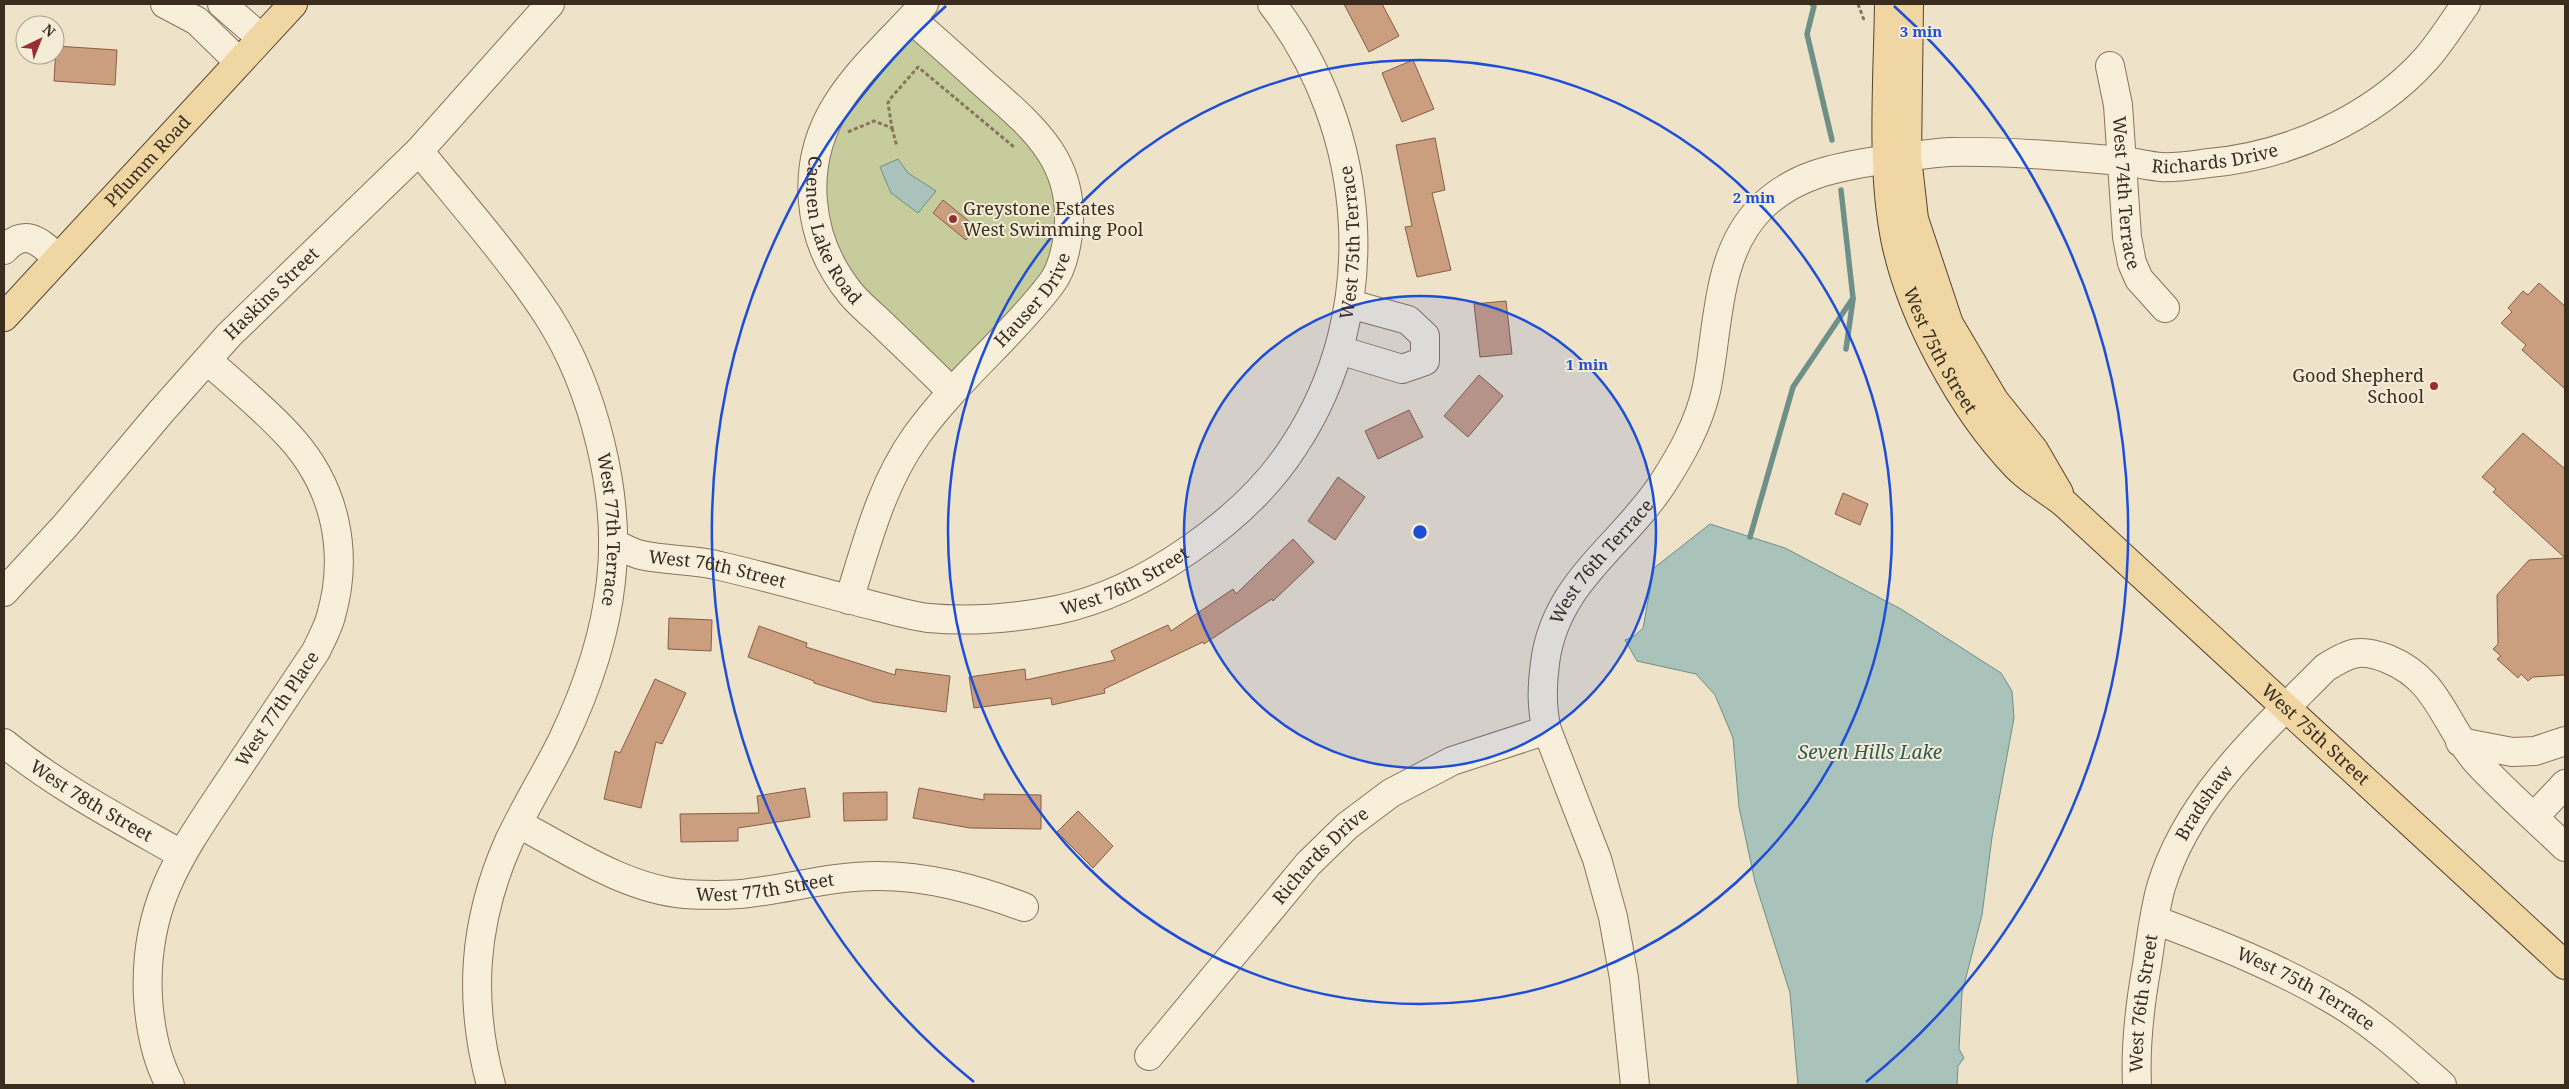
<svg xmlns="http://www.w3.org/2000/svg" width="2569" height="1089" font-family="'Noto Serif',serif">
<style>
.green{fill:#c6cc9c}
.water{fill:#a9c2ba;stroke:#6f9088}
.lines{fill:none;stroke-linecap:round;stroke-linejoin:round}
.stream{stroke:#6f9088;stroke-width:5.5}
.building{fill:#ca9e7f;stroke:#885e44}
.minor-casing{stroke:#89745d;stroke-width:30}
.major-casing{stroke:#574331;stroke-width:30}
.path{stroke:#89745d;stroke-width:3;stroke-dasharray:4 2.5;stroke-linecap:butt}
.minor{stroke:#f8efdb;stroke-width:28}
.major{stroke:#efd6a2;stroke-width:28}
.ring{fill:none;stroke:#1d4ed8;stroke-width:2.5}
.poi-dot{fill:#972f30;stroke:#f5ecd7;stroke-width:2}
.labels{text-anchor:middle;stroke-width:4;stroke-linejoin:round;paint-order:stroke}
.street-label{font-size:18px;fill:#3a2d20;stroke:#f5ecd7}
.poi-label{font-size:18px;fill:#3a2d20;stroke:#f5ecd7;text-anchor:start}
.water-label{font-size:19px;font-style:italic;fill:#305956;stroke:#f5ecd7}
.centre{fill:#1d4ed8;stroke:#f5ecd7;stroke-width:2.5}
.ring-label{font-size:15px;text-anchor:middle;font-weight:bold;fill:#1d4ed8;stroke:#f5ecd7;stroke-width:4;stroke-linejoin:round;paint-order:stroke}
</style>
<rect width="100%" height="100%" fill="#eee2c8"/>
<polygon class="green" points="911,19 1040,134 1067,244 951,391 825,254 815,157"/>
<g class="water">
<polygon points="898,159 908,173 936,191 918,213 891,193 880,167"/>
<polygon points="1710,524 1785,548 1901,609 2001,673 2012,691 2014,718 1992,837 1982,915 1962,993 1959,1049 1964,1058 1958,1066 1957,1085 1798,1085 1790,993 1755,882 1739,807 1733,738 1715,695 1696,674 1637,661 1625,640 1633,637 1643,628 1654,568"/>
</g>
<g class="lines">
<g class="stream">
<polyline points="1812,4 1814,6 1807,34 1832,140"/>
<polyline points="1846,349 1853,299"/>
<polyline points="1750,537 1793,387 1853,298 1841,190"/>
</g>
</g>
<g class="building">
<polygon points="1344,4 1382,4 1399,36 1369,52"/>
<polygon points="56,46 117,50 115,85 54,81"/>
<polygon points="1413,60 1434,109 1402,122 1382,73"/>
<polygon points="1435,138 1445,190 1432,193 1451,270 1417,277 1405,227 1412,226 1396,145"/>
<polygon points="943,200 976,227 966,240 933,213"/>
<polygon points="2539,283 2565,306 2565,389 2522,350 2526,345 2501,323 2512,312 2508,308 2523,291 2528,295"/>
<polygon points="1506,301 1512,354 1480,357 1474,304"/>
<polygon points="1479,375 1503,396 1468,437 1444,416"/>
<polygon points="1409,410 1423,437 1378,459 1365,431"/>
<polygon points="2523,433 2565,469 2565,675 2533,677 2528,681 2521,674 2518,678 2497,659 2501,656 2493,649 2498,644 2497,595 2529,560 2565,558 2493,492 2496,489 2482,477"/>
<polygon points="1338,477 1365,497 1335,540 1308,521"/>
<polygon points="1843,493 1868,504 1860,525 1835,514"/>
<polygon points="1293,539 1314,562 1273,601 1272,599 1204,644 1203,642 1104,689 1105,693 1052,705 1051,698 974,708 969,677 1025,669 1026,680 1115,660 1111,651 1168,625 1171,631 1233,589 1236,594"/>
<polygon points="669,618 712,620 711,651 668,649"/>
<polygon points="759,626 807,643 806,647 895,675 896,669 950,676 946,712 874,702 814,683 814,681 748,657"/>
<polygon points="655,679 686,693 662,744 656,742 641,808 604,799 615,751 620,753"/>
<polygon points="805,788 810,817 738,828 738,841 681,842 680,814 759,813 757,796"/>
<polygon points="919,788 984,800 984,794 1041,795 1041,829 970,828 913,818"/>
<polygon points="887,792 887,820 844,821 843,793"/>
<polygon points="1078,811 1113,846 1093,868 1057,832"/>
</g>
<g class="lines">
<defs>
<g id="minor">
<polyline points="165,4 197,21 239,62"/>
<polyline points="222,4 261,38"/>
<path id="s1" d="M924,4C896,36 860,67 837,104C799,164 806,239 851,294C860,305 873,315 883,325C906,347 929,369 951,391"/>
<path id="s2" d="M2110,66L2118,105L2127,237L2132,263L2139,279L2165,308"/>
<path id="s3" d="M419,151C463,205 510,258 548,316C594,388 621,496 611,581C605,637 586,691 562,741C545,775 525,807 509,841C473,922 468,1000 491,1085"/>
<path d="M4,250C25,227 39,241 58,258"/>
<polyline points="1339,350 1402,369 1425,361 1425,336 1408,320 1350,304"/>
<path id="s4" d="M613,543C622,547 632,553 641,555C667,561 694,559 720,566C772,578 823,593 875,606C892,610 911,616 929,618C971,622 1015,618 1057,610C1105,600 1150,577 1190,549C1229,522 1268,487 1294,446C1383,311 1369,130 1272,4"/>
<path id="s5" d="M4,592L65,526L160,413L229,335L419,151L550,4"/>
<path id="s6" d="M849,600C867,543 881,485 916,436C956,380 1010,338 1051,284C1062,270 1066,250 1068,234C1077,162 1033,127 984,84C960,62 936,40 911,19"/>
<polyline points="2460,742 2512,752 2535,751 2565,741"/>
<path id="s7" d="M4,743C58,787 121,820 181,854"/>
<polyline points="2534,817 2565,784"/>
<path id="s8" d="M519,824C570,851 626,889 685,894C705,895 729,896 749,893C792,888 834,876 877,876C928,876 976,889 1024,907"/>
<path id="s9" d="M2155,920C2216,943 2278,967 2335,1001C2374,1024 2408,1055 2442,1085"/>
<path id="s10" d="M1149,1056L1308,864L1347,826L1391,793L1452,761L1547,730"/>
<path id="s11" d="M170,1085C156,1059 150,1028 148,998C143,903 182,852 232,777C260,735 288,693 316,651C321,640 328,628 331,616C349,553 336,488 291,438C266,410 235,385 207,360"/>
<path id="s12" d="M1635,1085L1624,978L1613,917L1597,859L1547,730C1541,707 1542,686 1545,663C1555,582 1622,546 1663,483C1681,455 1698,425 1706,391C1719,332 1714,257 1759,210C1792,175 1836,167 1882,160C1904,158 1928,153 1950,152C2006,151 2065,156 2121,161C2134,162 2148,166 2161,167C2177,168 2193,165 2209,163C2288,156 2372,119 2426,59C2441,42 2453,22 2466,4"/>
<path id="s13" d="M2137,1085C2135,1045 2140,1004 2147,965C2151,939 2154,912 2161,887C2188,797 2262,732 2325,668C2350,652 2360,648 2388,659C2440,680 2444,726 2478,763C2505,792 2536,819 2565,847"/>
</g>
<g id="major">
<path id="s14" d="M1889,4C1888,77 1881,167 1895,238C1910,314 1962,410 2016,466C2029,480 2049,491 2064,503L2565,965"/>
<polyline points="1909,4 1907,157 1914,219 1949,324 1994,400 2034,450 2059,493"/>
<path id="s15" d="M4,317L293,4"/>
</g>
</defs>
<use href="#minor" class="minor-casing"/>
<use href="#major" class="major-casing"/>
<g class="path">
<polyline points="1858,4 1864,20"/>
<polyline points="892,128 897,147"/>
<polyline points="848,132 874,121 892,128 888,103 890,99 918,67 1014,147"/>
</g>
<use href="#minor" class="minor"/>
<use href="#major" class="major"/>
</g>
<circle cx="1420" cy="532" r="236" fill="#1d4ed8" fill-opacity=".12"/>
<g class="ring">
<circle cx="1420" cy="532" r="236"/>
<circle cx="1420" cy="532" r="472"/>
<path d="M974 1082A708 708 0 0 1 946 6M1894 6A708 708 0 0 1 1866 1082"/>
</g>
<g class="poi-dot">
<circle cx="953" cy="219" r="5"/>
<circle cx="2434" cy="386" r="5"/>
</g>
<g class="labels">
<g class="street-label">
<text dy="6" stroke="none"><textPath href="#s12" startOffset="1418">Richards Drive</textPath></text>
<text dy="6" stroke="none"><textPath href="#s15" startOffset="212">Pflumm Road</textPath></text>
<text dy="6" stroke="none"><textPath href="#s2" startOffset="128">West 74th Terrace</textPath></text>
<text dy="6" stroke="none"><textPath href="#s1" startOffset="268">Caenen Lake Road</textPath></text>
<text dy="6" stroke="none"><textPath href="#s4" startOffset="964">West 75th Terrace</textPath></text>
<text dy="6" stroke="none"><textPath href="#s5" startOffset="401">Haskins Street</textPath></text>
<text dy="6" stroke="none"><textPath href="#s6" startOffset="358">Hauser Drive</textPath></text>
<text dy="6" stroke="none"><textPath href="#s14" startOffset="356">West 75th Street</textPath></text>
<text dy="6" stroke="none"><textPath href="#s3" startOffset="435">West 77th Terrace</textPath></text>
<text dy="6" stroke="none"><textPath href="#s12" startOffset="554">West 76th Terrace</textPath></text>
<text dy="6" stroke="none"><textPath href="#s4" startOffset="108">West 76th Street</textPath></text>
<text dy="6" stroke="none"><textPath href="#s4" startOffset="528">West 76th Street</textPath></text>
<text dy="6" stroke="none"><textPath href="#s11" startOffset="414">West 77th Place</textPath></text>
<text dy="6" stroke="none"><textPath href="#s14" startOffset="898">West 75th Street</textPath></text>
<text dy="6" stroke="none"><textPath href="#s7" startOffset="105">West 78th Street</textPath></text>
<text dy="6" stroke="none"><textPath href="#s13" startOffset="295">Bradshaw</textPath></text>
<text dy="6" stroke="none"><textPath href="#s10" startOffset="264">Richards Drive</textPath></text>
<text dy="6" stroke="none"><textPath href="#s8" startOffset="262">West 77th Street</textPath></text>
<text dy="6" stroke="none"><textPath href="#s9" startOffset="166">West 75th Terrace</textPath></text>
<text dy="6" stroke="none"><textPath href="#s13" startOffset="82">West 76th Street</textPath></text>
</g>
<g class="poi-label">
<text x="963" y="215">Greystone Estates<tspan x="963" dy="21">West Swimming Pool</tspan></text>
<text x="2424" y="382" text-anchor="end">Good Shepherd<tspan x="2424" dy="21">School</tspan></text>
</g>
<g class="water-label">
<text x="1870" y="759">Seven Hills Lake</text>
</g>
</g>
<circle cx="1420" cy="532" r="8" class="centre"/>
<g class="ring-label">
<text x="1921" y="37">3 min</text>
<text x="1754" y="203">2 min</text>
<text x="1587" y="370">1 min</text>
</g>
<rect width="2569" height="1089" fill="none" stroke="#3a2d20" stroke-width="10"/>
<g transform="translate(40 40) rotate(43)"><circle r="24" fill="#f5ecd7" stroke="#aaa08e"/>
<path d="M0-4L9 19L0 12L-9 19Z" fill="#972f30"/>
<text y="-8" font-size="14" font-weight="bold" text-anchor="middle" fill="#3a2d20">N</text>
</g>
</svg>
